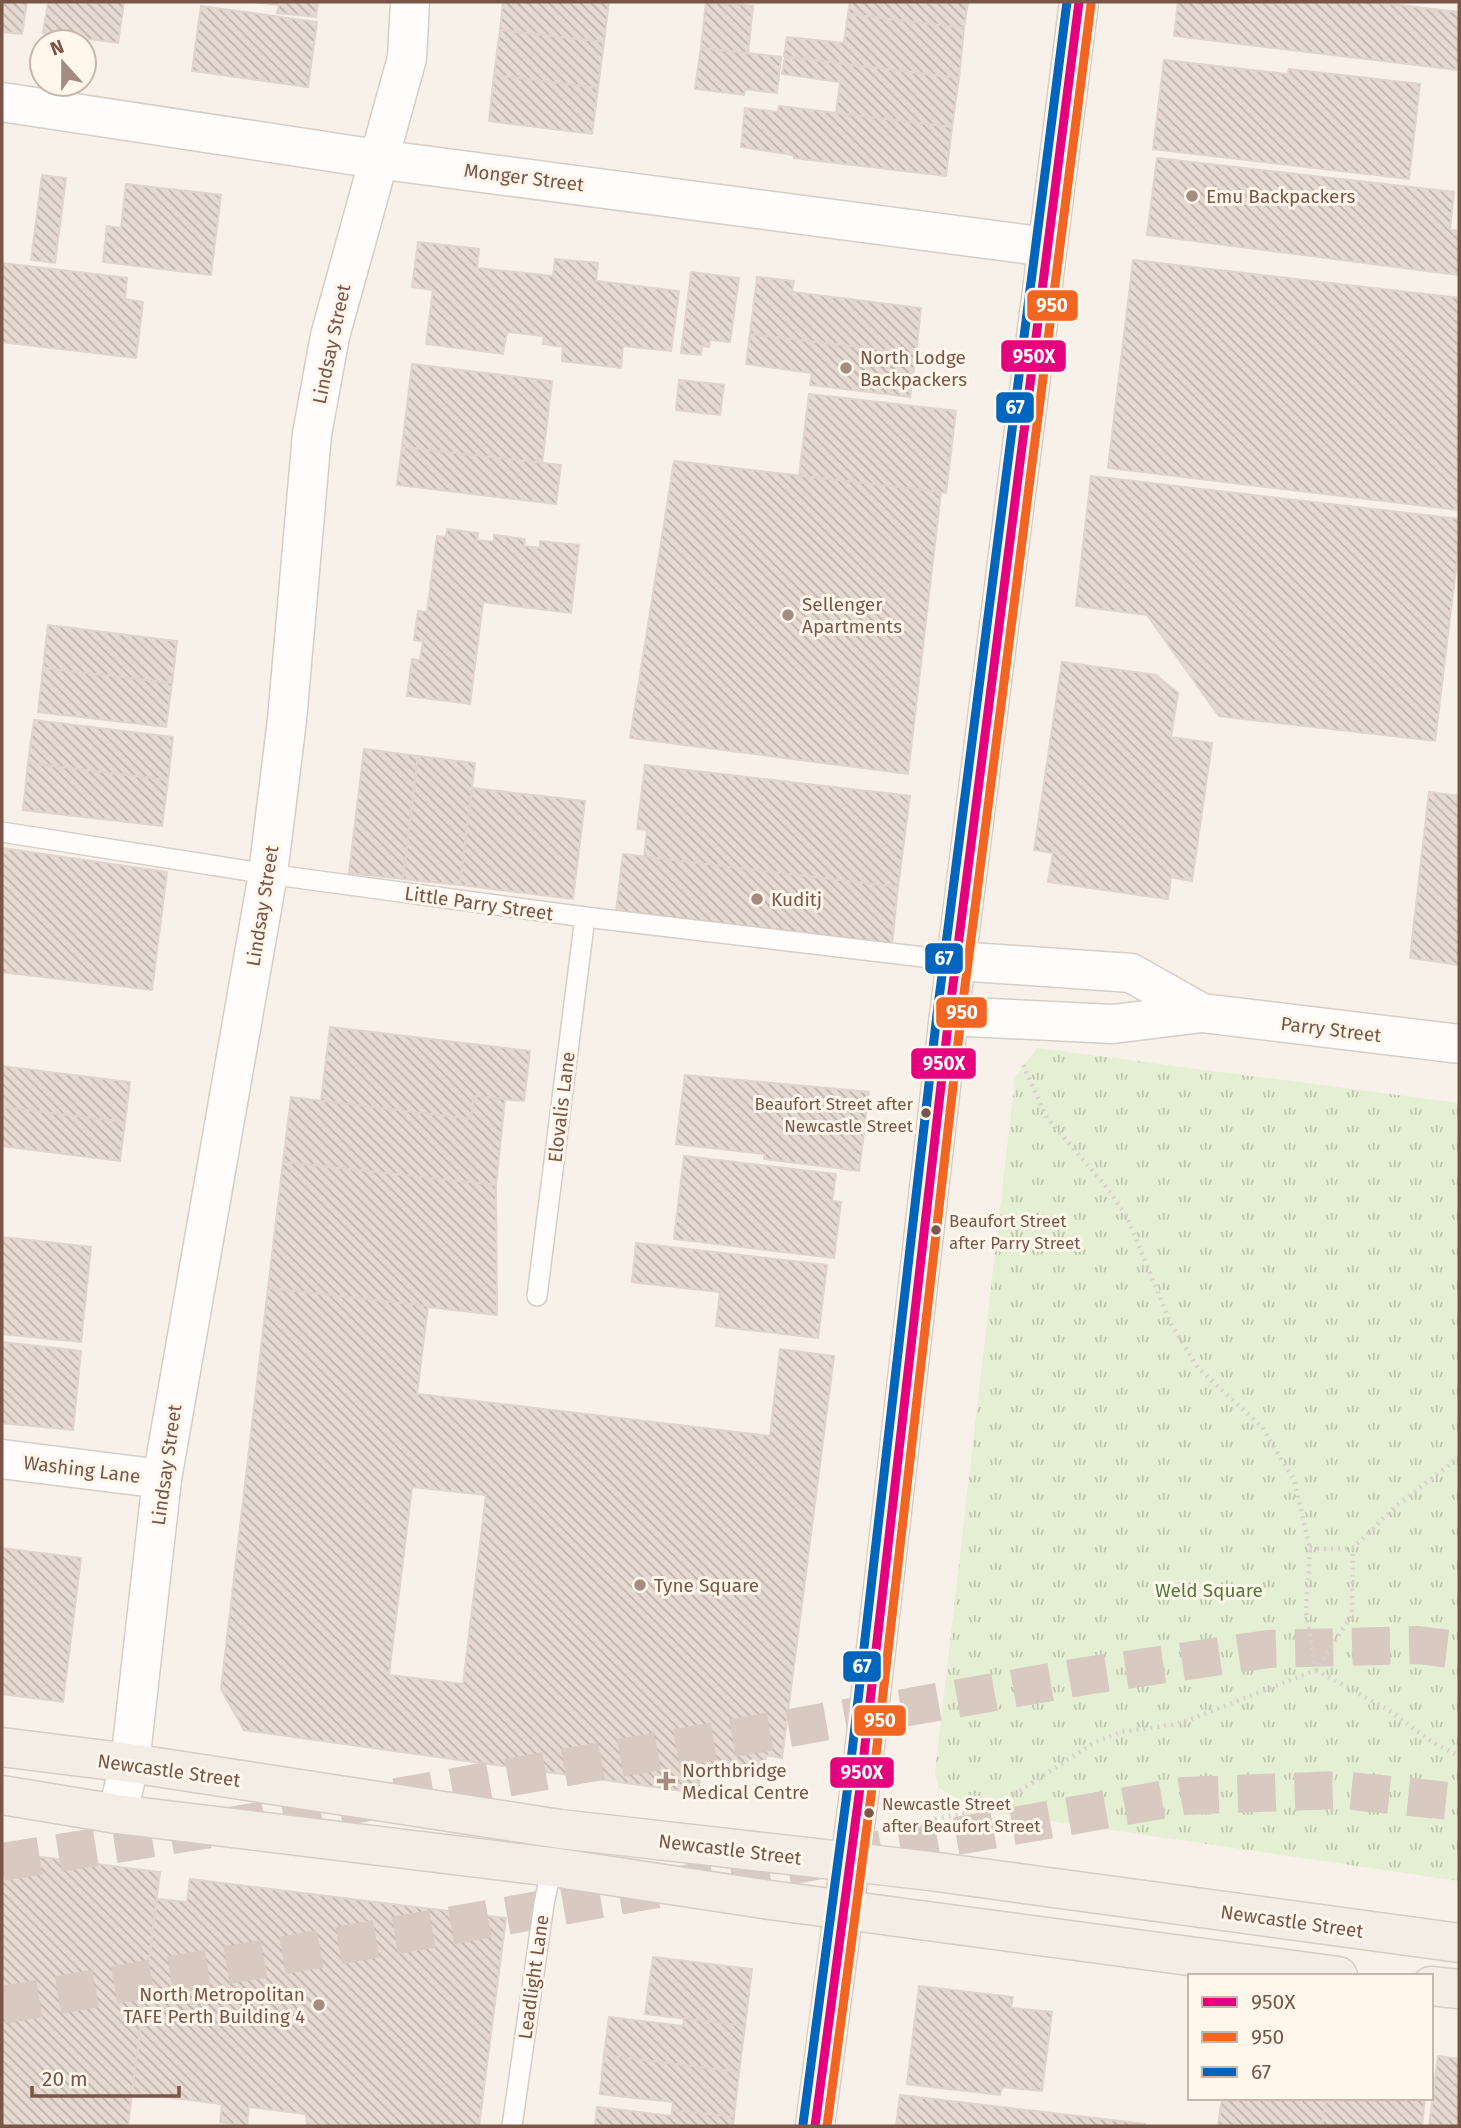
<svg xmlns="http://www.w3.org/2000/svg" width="1461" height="2128" font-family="'Fira Sans',sans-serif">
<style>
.park{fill:url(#park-tufts)}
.building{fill:url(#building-back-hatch);stroke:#e1d4cc;stroke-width:2;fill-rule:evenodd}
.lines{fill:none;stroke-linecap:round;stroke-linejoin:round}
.motorway-tunnel{stroke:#d8cac1;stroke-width:38;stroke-dasharray:38 19;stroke-linecap:butt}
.service-casing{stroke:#d6cdc7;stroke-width:22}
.minor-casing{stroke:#d6cdc7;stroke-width:41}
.primary-casing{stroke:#d7cbc5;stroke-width:41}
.path{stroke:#dbd1cc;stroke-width:4.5;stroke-dasharray:2 5;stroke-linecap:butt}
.service{stroke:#fefdfc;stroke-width:19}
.minor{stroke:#fefdfc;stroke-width:38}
.primary{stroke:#f3ede5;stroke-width:38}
.bus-1-casing{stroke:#fff6ec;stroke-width:14}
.bus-2-casing{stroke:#fff6ec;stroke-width:14}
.bus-3-casing{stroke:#fff6ec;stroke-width:14}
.bus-1{stroke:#e5007d;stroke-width:9}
.bus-2{stroke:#f26522;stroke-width:9}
.bus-3{stroke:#0065bd;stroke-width:9}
.poi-dot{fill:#a58c80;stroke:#fff6ec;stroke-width:2.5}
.bus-dot{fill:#795647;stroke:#fff6ec;stroke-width:2.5}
.labels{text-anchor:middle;stroke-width:6;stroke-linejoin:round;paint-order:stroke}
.bus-label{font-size:17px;fill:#795647;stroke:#fff6ec;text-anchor:start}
.street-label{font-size:19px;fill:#795647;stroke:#fff6ec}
.poi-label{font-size:19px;fill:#795647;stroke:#fff6ec;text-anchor:start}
.park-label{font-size:19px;fill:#527a3c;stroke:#fff6ec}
.line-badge{stroke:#fff6ec;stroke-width:2.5}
.badge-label{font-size:19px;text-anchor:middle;font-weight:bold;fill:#fff}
</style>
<defs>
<pattern id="park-tufts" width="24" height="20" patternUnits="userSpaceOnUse" patternTransform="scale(1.75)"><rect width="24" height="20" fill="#e5efd3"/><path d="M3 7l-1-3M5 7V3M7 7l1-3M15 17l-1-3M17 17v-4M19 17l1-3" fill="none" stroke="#bec4ad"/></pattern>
<pattern id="building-back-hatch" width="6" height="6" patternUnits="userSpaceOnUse" patternTransform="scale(1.75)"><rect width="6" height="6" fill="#e5d9d1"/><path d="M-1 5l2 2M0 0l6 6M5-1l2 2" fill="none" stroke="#beb3ab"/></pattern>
</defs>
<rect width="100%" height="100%" fill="#f8f1ea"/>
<polygon class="park" points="1037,1048 1459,1103 1459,1881 1002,1814 956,1799 938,1787 935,1772 1015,1078"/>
<g class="building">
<polygon points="2,2 27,2 22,34 2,32"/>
<polygon points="48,2 124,2 118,43 43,33"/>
<polygon points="253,2 318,2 316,17 277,13 279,5"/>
<polygon points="503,2 609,2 604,42 500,30"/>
<polygon points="706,2 753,6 748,53 701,48"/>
<polygon points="850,2 968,2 964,28 848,14"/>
<polygon points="1178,2 1373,2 1459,12 1459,70 1174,36"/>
<polygon points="201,6 317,22 308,87 192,71"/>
<polygon points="848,14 964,28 959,78 784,56 787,37 844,43"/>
<polygon points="500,30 604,42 598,88 494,75"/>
<polygon points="701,48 781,57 777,93 745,89 744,95 695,89"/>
<polygon points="785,57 959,78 952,127 836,113 840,82 782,74"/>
<polygon points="1164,60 1288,74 1289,69 1420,84 1409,179 1153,149"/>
<polygon points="494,75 598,88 592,134 489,121"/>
<polygon points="779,106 952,127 946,176 794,158 794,155 741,147 745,108 778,112"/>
<polygon points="1157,158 1454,192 1450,230 1459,231 1459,275 1147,235"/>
<polygon points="42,175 66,178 55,263 31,260"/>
<polygon points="126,184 221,195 211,275 103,262 107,226 121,228"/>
<polygon points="418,242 479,249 477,268 553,276 555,259 598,263 596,281 679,291 671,351 623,346 621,368 562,361 563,347 543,344 544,336 507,332 503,354 426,344 433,290 412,287"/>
<polygon points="1133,260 1459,298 1459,510 1108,468"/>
<polygon points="2,263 127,278 125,299 143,302 136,358 2,342"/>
<polygon points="691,272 739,278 730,342 710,340 709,347 702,346 701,355 681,353"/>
<polygon points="757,277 794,281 792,292 921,308 916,354 750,334"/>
<polygon points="750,334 916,354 910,397 810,385 812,373 746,364"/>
<polygon points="412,364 552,381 542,464 402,447"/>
<polygon points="679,380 724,385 720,415 676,410"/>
<polygon points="809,394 956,411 946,493 799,476"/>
<polygon points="402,447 561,465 556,504 397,485"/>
<polygon points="674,461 941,492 908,774 630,738"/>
<polygon points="1091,476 1459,519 1459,544 1435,741 1219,716 1147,615 1076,606"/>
<polygon points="447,529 478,533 477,540 494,542 494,535 525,539 524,546 540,548 540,541 579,545 571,613 483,602 470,704 407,696 412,659 420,660 423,641 414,640 418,611 427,612 437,536 446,537"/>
<polygon points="48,625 177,641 172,683 43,668"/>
<polygon points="1062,662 1156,675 1178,693 1171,737 1212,743 1192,881 1171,877 1168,899 1048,882 1053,853 1034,850"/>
<polygon points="43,668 172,683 166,727 38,712"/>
<polygon points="34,720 173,737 168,780 28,763"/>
<polygon points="364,749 418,756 403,879 349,873"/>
<polygon points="418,756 475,763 460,885 403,879"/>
<polygon points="28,763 168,780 162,826 23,810"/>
<polygon points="645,765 910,796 898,887 644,857 647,830 637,829"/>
<polygon points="472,788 585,801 573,899 460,885"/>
<polygon points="1429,792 1459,796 1459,965 1410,958"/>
<polygon points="2,848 167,872 152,990 2,972"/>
<polygon points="623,854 898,887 892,944 616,911"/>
<polygon points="330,1027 530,1051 524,1101 474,1096 471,1119 321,1101"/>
<polygon points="2,1066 130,1082 125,1122 2,1107"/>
<polygon points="685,1075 869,1092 859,1171 764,1159 765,1154 676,1144"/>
<polygon points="474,1096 505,1099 496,1185 283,1162 291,1097 471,1119"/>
<polygon points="2,1107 125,1122 120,1161 2,1146"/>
<polygon points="684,1156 836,1174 832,1201 841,1202 834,1258 674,1239"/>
<polygon points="283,1162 496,1185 497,1315 268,1288"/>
<polygon points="2,1237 91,1247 81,1342 2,1334"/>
<polygon points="636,1243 827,1265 818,1338 716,1326 720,1292 632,1282"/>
<path d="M268,1288L428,1306L417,1394L770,1436L780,1349L834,1356L782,1758L766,1755L765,1774L702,1767L698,1793L244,1730L221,1689ZM412,1487L486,1495L463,1684L389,1675Z"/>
<polygon points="2,1342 81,1351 73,1430 2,1423"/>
<polygon points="2,1548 81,1558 63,1702 2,1694"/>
<polygon points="2,1852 160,1872 128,2126 2,2126"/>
<polygon points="190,1879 506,1918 479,2126 307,2126 306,2114 249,2107 247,2126 220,2122 222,2104 132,2093 157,1899 187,1902"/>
<polygon points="653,1957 752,1969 745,2026 645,2014"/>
<polygon points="919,1986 1013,1997 1011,2008 1052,2012 1042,2091 1002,2087 1000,2095 907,2084"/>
<polygon points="609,2017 683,2026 684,2018 745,2026 739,2072 604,2055"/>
<polygon points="604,2055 739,2072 734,2117 672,2110 673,2102 600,2094"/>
<polygon points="1438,2056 1459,2059 1459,2126 1429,2126"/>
<polygon points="900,2095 1145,2124 1145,2126 896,2126"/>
<polygon points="1222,2098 1326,2098 1322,2126 1218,2126"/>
<polygon points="1326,2098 1425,2098 1422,2126 1322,2126"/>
<polygon points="597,2107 672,2116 672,2110 734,2117 733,2126 595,2126"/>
</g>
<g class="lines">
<g class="motorway-tunnel">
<polyline points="2,1862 261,1821 1085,1676 1268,1649 1418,1645 1459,1650"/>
<polyline points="2,2005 1183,1796 1340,1790 1459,1802"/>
</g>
<defs>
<g id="service">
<polyline points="2,832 268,874 585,917 957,961"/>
<polyline points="537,1296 585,917"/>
<polyline points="512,2126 544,1904 553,1861"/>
</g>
<g id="minor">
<polyline points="2,102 377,159 1047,247"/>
<polyline points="957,961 1131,973 1202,1013"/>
<polyline points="949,1016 1113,1024 1202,1013 1459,1044"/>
<polyline points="2,1459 162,1479"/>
<polyline points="117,1814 130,1763 162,1479 268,874 287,720 312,434 330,336 407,58 410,2"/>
</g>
<g id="primary">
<polyline points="2,1747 130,1763 560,1829 930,1871 1459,1943"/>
<polyline points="2,1795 117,1814 552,1867 770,1900 1338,1976"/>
<polyline points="1431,1986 1459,1989"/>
<polyline points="815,2126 861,1780 949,1016 1079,2"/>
</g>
</defs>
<use href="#service" class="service-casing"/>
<use href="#minor" class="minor-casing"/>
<use href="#primary" class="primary-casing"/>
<g class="path">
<polyline points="1023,1065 1047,1118 1104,1184 1127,1217 1171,1324 1198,1368 1262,1427 1294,1480 1310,1549 1306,1612 1316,1670"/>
<polyline points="1310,1549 1353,1548 1395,1507 1459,1457"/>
<polyline points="1316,1670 1390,1711 1432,1742 1459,1756"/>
<polyline points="928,1820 993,1808 1095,1742 1121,1732 1171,1725 1194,1718 1316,1670 1352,1615 1353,1548"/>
</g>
<use href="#service" class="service"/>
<use href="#minor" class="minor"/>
<use href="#primary" class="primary"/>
<defs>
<polyline id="bus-1" points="815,2126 861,1780 949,1016 1079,2"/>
<polyline id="bus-2" points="827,2126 873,1781 961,1017 1091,4"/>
<polyline id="bus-3" points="803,2124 849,1778 937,1014 1067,2"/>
</defs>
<use href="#bus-1" class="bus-1-casing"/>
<use href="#bus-2" class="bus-2-casing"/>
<use href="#bus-3" class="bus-3-casing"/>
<use href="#bus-1" class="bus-1"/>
<use href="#bus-2" class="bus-2"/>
<use href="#bus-3" class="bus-3"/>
</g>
<g class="poi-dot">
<circle cx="1192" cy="196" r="7"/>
<circle cx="846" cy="368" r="7"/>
<circle cx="788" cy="615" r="7"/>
<circle cx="757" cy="899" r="7"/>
<circle cx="640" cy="1585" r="7"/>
<path d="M662.5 1770.5h7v7h7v7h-7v7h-7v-7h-7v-7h7z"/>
<circle cx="319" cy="2005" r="7"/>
</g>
<g class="bus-dot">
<circle cx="926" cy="1113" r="6"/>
<circle cx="936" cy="1230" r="6"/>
<circle cx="869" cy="1813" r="6"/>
</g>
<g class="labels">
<g class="bus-label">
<text x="913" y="1110" text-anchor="end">Beaufort Street after<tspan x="913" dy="22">Newcastle Street</tspan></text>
<text x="949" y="1227">Beaufort Street<tspan x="949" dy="22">after Parry Street</tspan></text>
<text x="882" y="1810">Newcastle Street<tspan x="882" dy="22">after Beaufort Street</tspan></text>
</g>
<g class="street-label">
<text transform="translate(524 177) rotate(7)" y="7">Monger Street</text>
<text transform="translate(331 344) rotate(-78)" y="7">Lindsay Street</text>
<text transform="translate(479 903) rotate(8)" y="7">Little Parry Street</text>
<text transform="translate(262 906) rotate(-81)" y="7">Lindsay Street</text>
<text transform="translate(1331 1029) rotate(7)" y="7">Parry Street</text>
<text transform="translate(561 1107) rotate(-83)" y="7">Elovalis Lane</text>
<text transform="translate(166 1465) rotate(-82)" y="7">Lindsay Street</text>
<text transform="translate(82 1469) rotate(7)" y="7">Washing Lane</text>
<text transform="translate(169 1770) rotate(8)" y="7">Newcastle Street</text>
<text transform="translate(730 1849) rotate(7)" y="7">Newcastle Street</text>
<text transform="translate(1292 1921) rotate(8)" y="7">Newcastle Street</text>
<text transform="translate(533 1977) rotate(-82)" y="7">Leadlight Lane</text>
</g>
<g class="poi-label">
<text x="1206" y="203">Emu Backpackers</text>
<text x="860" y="364">North Lodge<tspan x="860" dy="22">Backpackers</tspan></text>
<text x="802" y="611">Sellenger<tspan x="802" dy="22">Apartments</tspan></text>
<text x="771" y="906">Kuditj</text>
<text x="654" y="1592">Tyne Square</text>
<text x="682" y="1777">Northbridge<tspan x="682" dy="22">Medical Centre</tspan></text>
<text x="305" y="2001" text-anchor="end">North Metropolitan<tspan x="305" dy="22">TAFE Perth Building 4</tspan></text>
</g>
<g class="park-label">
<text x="1209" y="1597">Weld Square</text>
</g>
</g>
<g class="line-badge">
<rect x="1026" y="289" width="53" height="33" rx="7" fill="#f26522"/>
<rect x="1000" y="339" width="67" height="34" rx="7" fill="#e5007d"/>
<rect x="995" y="391" width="40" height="33" rx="7" fill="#0065bd"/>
<rect x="924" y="942" width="40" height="33" rx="7" fill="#0065bd"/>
<rect x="935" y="996" width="53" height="33" rx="7" fill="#f26522"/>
<rect x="910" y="1047" width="67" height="33" rx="7" fill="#e5007d"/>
<rect x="842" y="1650" width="40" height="33" rx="7" fill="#0065bd"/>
<rect x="853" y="1704" width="54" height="33" rx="7" fill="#f26522"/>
<rect x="829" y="1756" width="66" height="33" rx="7" fill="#e5007d"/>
</g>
<g class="badge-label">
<text x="1052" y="312">950</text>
<text x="1034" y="363">950X</text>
<text x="1015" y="414">67</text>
<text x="944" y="965">67</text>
<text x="962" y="1019">950</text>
<text x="944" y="1070">950X</text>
<text x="862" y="1673">67</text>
<text x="880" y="1727">950</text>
<text x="862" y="1779">950X</text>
</g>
<rect width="1461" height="2128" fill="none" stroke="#795647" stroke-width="7"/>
<rect x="1188" y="1974" width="245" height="126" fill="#fff6ec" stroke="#c9b6aa" stroke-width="2"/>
<rect x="1202" y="1997" width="35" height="10" fill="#e5007d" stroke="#c9b6aa" stroke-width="2"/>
<text x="1251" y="2009" font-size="21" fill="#795647">950X</text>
<rect x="1202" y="2032" width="35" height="10" fill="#f26522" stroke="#c9b6aa" stroke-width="2"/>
<text x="1251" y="2044" font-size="21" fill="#795647">950</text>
<rect x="1202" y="2067" width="35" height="10" fill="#0065bd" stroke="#c9b6aa" stroke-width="2"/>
<text x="1251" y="2079" font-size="21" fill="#795647">67</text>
<g transform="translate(63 63) rotate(339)"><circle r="33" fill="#fff6ec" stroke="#c9b6aa" stroke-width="2"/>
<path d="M0-5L12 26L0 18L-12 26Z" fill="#a58c80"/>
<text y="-10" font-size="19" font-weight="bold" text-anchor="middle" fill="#795647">N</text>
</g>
<path d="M32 2086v10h147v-10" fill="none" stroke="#795647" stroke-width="3.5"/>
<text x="42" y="2086" font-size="21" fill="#795647" stroke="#fff6ec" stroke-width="5" paint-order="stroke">20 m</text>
</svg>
